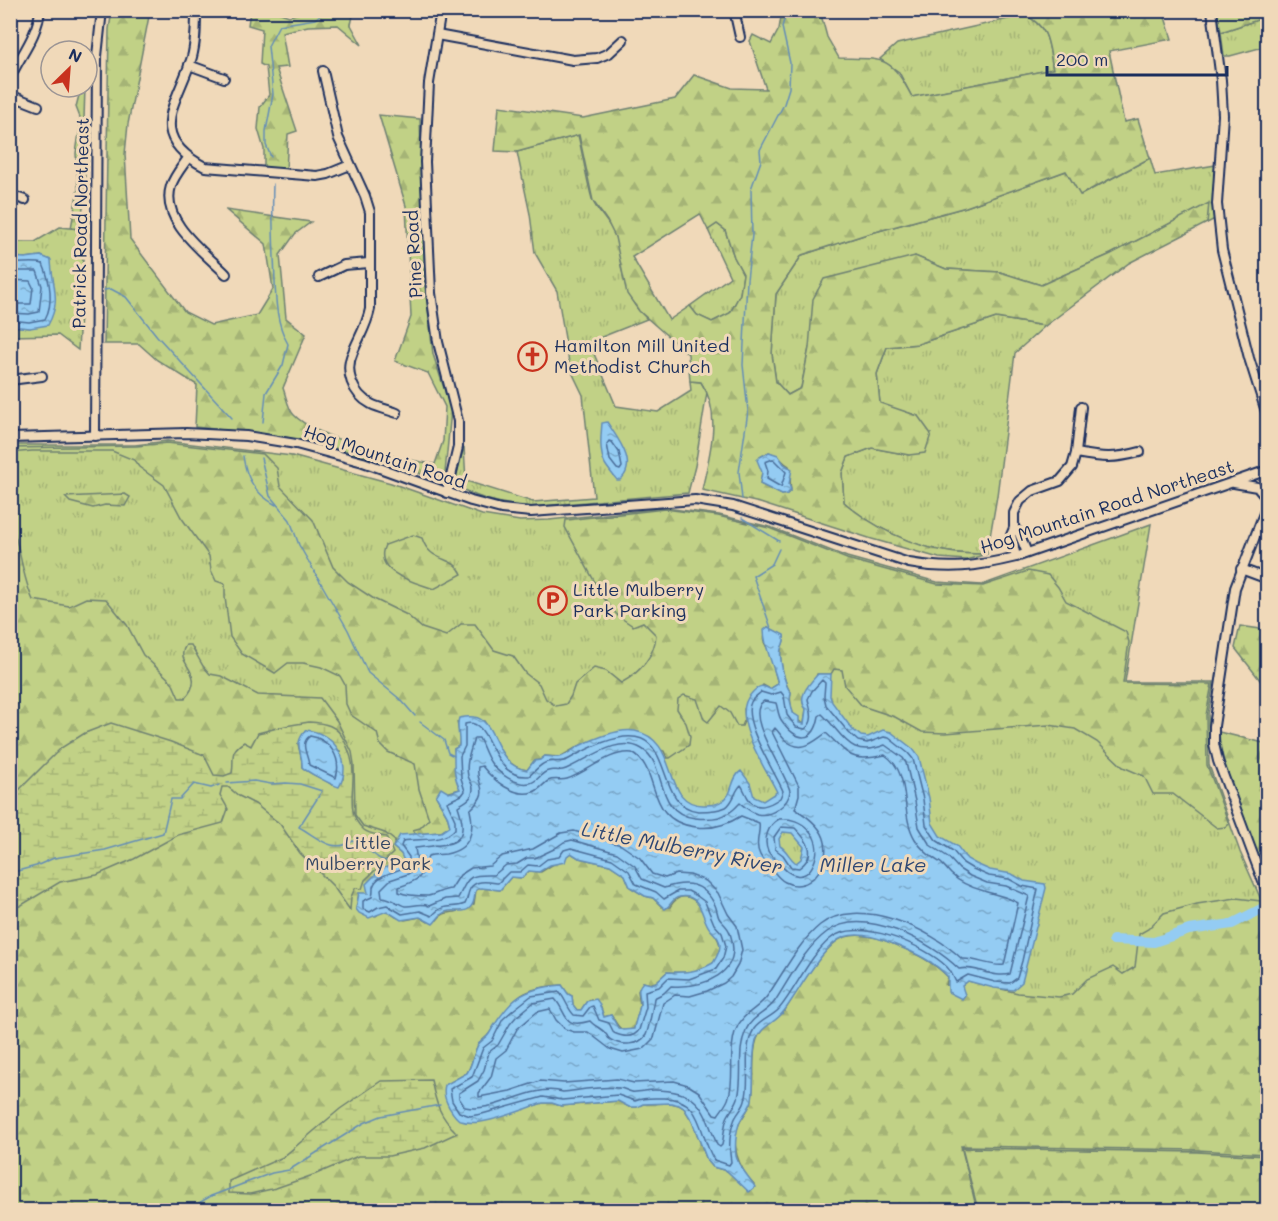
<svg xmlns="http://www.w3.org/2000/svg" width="1278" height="1221" font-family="Mali,sans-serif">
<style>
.grass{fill:url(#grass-tufts);stroke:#6e8072;stroke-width:1.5}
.forest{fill:url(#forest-firs);stroke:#6e8072;stroke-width:1.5;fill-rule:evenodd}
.wetland{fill:url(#wetland-marsh);stroke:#6e8072;stroke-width:1.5;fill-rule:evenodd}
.water{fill:url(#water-ripples);stroke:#648db7;stroke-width:1.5;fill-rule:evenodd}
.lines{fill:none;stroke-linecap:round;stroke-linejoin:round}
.shore{stroke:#4b6e9a;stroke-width:1.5}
.stream{stroke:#648db7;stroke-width:1.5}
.river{stroke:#94ccf3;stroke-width:10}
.minor-casing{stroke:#1b2f5e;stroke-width:12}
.minor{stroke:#f0d9b9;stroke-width:8}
.labels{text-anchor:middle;stroke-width:6;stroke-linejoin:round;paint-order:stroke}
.street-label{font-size:18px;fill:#1b2f5e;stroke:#f0d9b9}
.poi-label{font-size:18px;fill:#1b2f5e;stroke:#f0d9b9;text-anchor:start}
.park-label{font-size:18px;fill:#344764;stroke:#f0d9b9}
.water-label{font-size:20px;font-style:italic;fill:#2d4774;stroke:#f0d9b9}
</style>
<defs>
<pattern id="grass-tufts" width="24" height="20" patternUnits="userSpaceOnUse" patternTransform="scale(1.5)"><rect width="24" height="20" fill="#c1d186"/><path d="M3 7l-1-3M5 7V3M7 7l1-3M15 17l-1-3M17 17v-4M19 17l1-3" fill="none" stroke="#a5b476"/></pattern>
<pattern id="forest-firs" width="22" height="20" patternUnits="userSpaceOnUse" patternTransform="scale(1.5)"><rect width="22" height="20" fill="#c1d186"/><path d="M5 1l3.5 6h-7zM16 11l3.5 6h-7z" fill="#a5b476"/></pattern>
<pattern id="wetland-marsh" width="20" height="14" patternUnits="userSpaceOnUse" patternTransform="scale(1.5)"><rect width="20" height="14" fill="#c1d186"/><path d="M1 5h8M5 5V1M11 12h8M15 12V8" fill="none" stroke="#a5b476"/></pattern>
<pattern id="water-ripples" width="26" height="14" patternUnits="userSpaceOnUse" patternTransform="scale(1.5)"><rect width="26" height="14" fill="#94ccf3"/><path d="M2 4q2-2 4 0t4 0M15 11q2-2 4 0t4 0" fill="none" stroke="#78a6c8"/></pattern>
</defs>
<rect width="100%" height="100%" fill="#f0d9b9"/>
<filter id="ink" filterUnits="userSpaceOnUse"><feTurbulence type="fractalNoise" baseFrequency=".0167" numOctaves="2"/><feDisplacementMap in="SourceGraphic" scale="12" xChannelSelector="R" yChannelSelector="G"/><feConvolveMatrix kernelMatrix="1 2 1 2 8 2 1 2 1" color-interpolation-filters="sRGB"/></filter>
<g filter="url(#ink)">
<g class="grass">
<path d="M1026,15C1050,29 1048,43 1053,69L912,97L899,72L880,59L897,44Z"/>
<polygon points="1263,18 1267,20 1267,46 1230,56 1224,56 1221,32"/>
<path d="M578,135C583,155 586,178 592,199C597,213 612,223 616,239C624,271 620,294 647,319L589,342L616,406L658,412L691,391L690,381L701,382L707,392L695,466L688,493L530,507C504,505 479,500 457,486L456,476L464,447L466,481L533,502L594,497L583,395L570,368L557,291L535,253L530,214L517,152Z"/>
<polygon points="1150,158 1155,175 1216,165 1215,219 1207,223 1208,204 1111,254 1041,285 1000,272 946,269 915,256 809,348 801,388 788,395 776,382 772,354 776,294 802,255 864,235 966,207 1066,171 1081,195"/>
<polygon points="717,224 725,230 734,257 743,274 740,294 730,313 712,322 697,315 690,306 730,277 708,230"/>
<polygon points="60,227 80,229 83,259 78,350 58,335 11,336 11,326 30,328 51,266 50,260 41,256 25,258 11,257 11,242 35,242"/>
<path d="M996,318L1045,326L1015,353L997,496L987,554C974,554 961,554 949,552C912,546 872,527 844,502L842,473L848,457L872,448L909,455L918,416L880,404L877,374L887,347L918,344Z"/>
<polygon points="167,441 292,456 391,483 482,515 520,521 549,520 665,508 719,515 770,527 847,557 937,582 982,585 1151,524 1125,682 1214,682 1208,714 1209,765 1240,852 1267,913 1267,1156 1197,1152 962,1148 978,1210 11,1210 11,445 135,445"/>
</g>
<g class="forest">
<path d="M112,11H150L128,124L125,154L130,239L185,312L211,325L257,315L273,289L266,244L226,210L311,222L295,234L280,255L286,318L306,334L283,388C286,396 288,409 294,415C316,438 402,460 435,464L443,441L445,407L428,373L395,361L411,317L406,206L379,115L420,119L425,283L433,354L451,410L445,473L434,478L347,451L281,436L195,427L197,385L157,360L139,344H104L109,29Z"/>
<polygon points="250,11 275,11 289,16 308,11 354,11 351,25 362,45 338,25 308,26 282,32 288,67 276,68 297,131 288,134 286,171 264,167 264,149 258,129 260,107 269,95 266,67 260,64 262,29 248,25"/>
<path d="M782,11H820L827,37L839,58C884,59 890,55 912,97L1053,69C1048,43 1050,29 1026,15L1029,11H1163L1172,39L1109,51L1124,122L1138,119L1150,158L1080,195L1066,171L966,207L864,235L802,255L776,294L772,354L776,382L788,395L801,388L809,348L813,299L824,279L915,256L946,269L1000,272L1041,285L1111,254L1209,203L1207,223L1129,263L1045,326L996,318L918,344L887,347L877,374L880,403L918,416L931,434L925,453L909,455L872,448L848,457L842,473L844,502C872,527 912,546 949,552C961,554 974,554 987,554L966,560L939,558L872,539L760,503L702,490C709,455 723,415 701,382L690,381L688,354L639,311L627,294L615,237L607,221L593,201L579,135L517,152L495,151L499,106L583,118L675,99L694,75L732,88L766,89L750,41L753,35L771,44L779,29ZM700,214L708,230L717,224L725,230L734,257L743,274L740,294L730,313L712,322L697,315L690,306L669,320L632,257ZM769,452C782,457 780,461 789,466C792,475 789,481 791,490L787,494L782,495L760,484L762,472L760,457Z"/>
<polygon points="1217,11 1267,11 1267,20 1263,18 1221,32"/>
<polygon points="81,87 85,87 84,119 85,192 80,229 71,228 78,189 76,153 81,120 76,107"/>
<path d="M167,443L263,454L277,468L280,486L313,520L333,567L348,582L374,599L407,615L422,628L446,636L461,624H475L494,650L513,656L525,673L539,684L546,699L556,706L566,704L571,696L575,684L594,668L606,671L621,683C640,673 655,655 656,635L643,622L633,626L618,616L603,597L565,527L566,520L665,509L718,516L769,528L847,559L937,584L983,586L1028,571L1048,575L1058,587L1066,601L1126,632L1129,642L1123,683L1212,684L1206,715L1207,765L1229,824L1226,827L1217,828L1173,794H1153L1144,776L1123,767L1097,742L1075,729L1049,725L945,733L922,732L895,717L862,706L845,686L842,670L834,669L831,674H817L806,709L804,724C792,719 789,704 791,692C785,688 779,657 781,649C782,643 785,643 784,636L768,627L764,642L770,654L778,684L770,689L763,685L744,709L745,719L742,726H737L730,713L721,706L708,722L704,719L697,699L684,695L678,699L677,709L686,723L690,736L689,745L670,758H667L664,751L611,734L579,746L560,757L545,756L540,760L534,761L527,770C502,767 496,740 484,721L457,722L460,737L459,746L454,749L460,789L436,796L447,815L450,826L441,832L416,834L413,830L420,828L429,819L419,789L415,764L388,752L380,744L377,733L351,715L346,704L345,685L340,676L321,667L303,663H288L275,673L242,654L230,637L225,597V584L216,581L211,570L209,556L181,517L164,485L139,467L134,460L112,451H32L11,453L10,448L137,446Z"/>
<polygon points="125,494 130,497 125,506 105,505 93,508 70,502 65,497"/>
<path d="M10,519C20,545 22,577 33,600L69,606L86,598L106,599L127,625L143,655L172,682L179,698H185C209,672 172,664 186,645H191L203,666L210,674L221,676L258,695L320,698L337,721L352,752L354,764L355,815L363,826L385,833L395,841L393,847L401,854L405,861C389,867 367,873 368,894L359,893L356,909L376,916L381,912L387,911L396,917L405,920L420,917L428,922L437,920C442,913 446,913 454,912C460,911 468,906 474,904L476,890L481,888L500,890L511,877L522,878L529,871L541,872L571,853L579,858L610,865L625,875L630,887L645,896L653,898L662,907H670C678,893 690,894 700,906C704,911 704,917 707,923C712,931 720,938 720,947C720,973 684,973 667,972L656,982L650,984L643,982L638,991L640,1006L634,1029C619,1034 618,1025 611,1015L604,1017L601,1008L591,999L587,1001L581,1010H577L573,1005L572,996L568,994L562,985C516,988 514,1000 489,1034C486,1039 479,1041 477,1047C473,1056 472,1065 467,1073L451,1082L483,1120L543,1103H552L561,1106L618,1101L629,1107H637L643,1104L671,1103L679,1105L684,1108L692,1121L707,1160L713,1167L727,1171L750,1191L754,1184C738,1167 729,1144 740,1122C744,1115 749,1109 751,1102C757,1081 750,1059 757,1039C762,1025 777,1021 785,1010C797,992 825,942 845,937C862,932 883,939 898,946C915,953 935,963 948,977L946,985L962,986L968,981L1018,993L1059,997L1072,994L1087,979L1113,967L1123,974L1135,967L1139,934L1148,929L1164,913L1197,904L1236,898L1261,901L1267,917V1154L1197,1150L961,1146L977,1210H11Z"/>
<path d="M413,535L422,538C430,564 454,555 462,574L434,589C415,582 372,573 385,545Z"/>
<polygon points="1240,626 1267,630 1267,689 1235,648"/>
<path d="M1267,727V884C1256,854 1245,825 1235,795C1228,775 1220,754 1219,732L1264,743Z"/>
<polygon points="962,1148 1197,1152 1267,1156 1267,1210 978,1210"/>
</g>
<g class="wetland">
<path d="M309,722C325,723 337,725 344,740C349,750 353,761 353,772C354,791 346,815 364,830C369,834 379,835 386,837L393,853L365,880L362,889L355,888L351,897L350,910L333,886L300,853L280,824L255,804L239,796L228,787H222L220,795L228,809L223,823L178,835L134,859L97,875L60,882L20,906L11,907V798L61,748L85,733L111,723L171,742L204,755L214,775L224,776L232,773C235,757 228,752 244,742L251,746L258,733L285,726ZM298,744L340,751L343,779L332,785C322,777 310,775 302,767V761Z"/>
<path d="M431,1080C436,1103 439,1116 457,1133L425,1148L389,1156H358L316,1174L276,1188L250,1194L229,1193V1181L283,1157L340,1109L381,1081Z"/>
</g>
<g class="water">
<path d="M41,256L51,260C52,286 62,300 48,325L30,328L11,326V257L25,258Z"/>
<path d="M607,422C617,438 639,464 620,480H617C613,475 608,469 605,464C599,452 601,435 602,423Z"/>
<polygon points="769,452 778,455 784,464 792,469 789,484 791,490 787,494 782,495 760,484 762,472 757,460 760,457"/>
<path d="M768,627L784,635C785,643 783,643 781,649C779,657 785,688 791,692L790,700L793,713L799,717V723L804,724L806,709C796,697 810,683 818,674H831L830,696L832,702L852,729L861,736L868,737L883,730L891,732L913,749L919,757L929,798L932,823L940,836L957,846L967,859L976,864L990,870L1012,874L1024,881L1045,884L1046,888L1022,982L1013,990L994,988L968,981L962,986L965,995L962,999L948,992V977C935,962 915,953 898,946C882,939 861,931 844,937C823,944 798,993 784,1011C776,1023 761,1026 756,1040C751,1060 755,1080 752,1100C750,1109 742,1115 739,1124C736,1133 735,1146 736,1156C739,1168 749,1176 755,1187L749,1192L727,1171L713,1167L707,1160L692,1121L684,1108L679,1105L671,1103L643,1104L637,1107H629L618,1101L561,1106L552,1103H543C523,1109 481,1128 461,1121C455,1118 452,1112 449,1107C445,1100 443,1092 445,1085L467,1073C472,1065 473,1056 477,1047C479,1041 486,1039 489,1034C509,1000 521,988 562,985L568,994L572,996L573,1005L577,1010H581L587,1001L596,999L599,1003L604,1017L611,1015L618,1028L623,1030L634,1029C635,1020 639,1013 640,1005C641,995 635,990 643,982L651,984L656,982L667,972C685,973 697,972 713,963C716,958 720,952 720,945C719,937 715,935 710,929C701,919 703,893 679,897C672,898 671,906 665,909L653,898L645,896L630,887L625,875L610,865L579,858L571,853L567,856L565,862L550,865L539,872L529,871L522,878L511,877L500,890L481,888L476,890C474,895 475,901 472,905C467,914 457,910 449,911C441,912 438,919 433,924L420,917L401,920L387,911L369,918L359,913L356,909L359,893H368L366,884L381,869L404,861L401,854L393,847L400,835L441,832L450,826L447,815L436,796L441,788L449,793L460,789C453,777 454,763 454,749L459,746C460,737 456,725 459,718C464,717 469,716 474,717C498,720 493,766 527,770L534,761L540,760L545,756C549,756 554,758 559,757C566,756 572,750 579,746C594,739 618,728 635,731C682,740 660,807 705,805C710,805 718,804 722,801C734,795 730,778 741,771L750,783L754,797L763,801L777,792C766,769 729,716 751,694C758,686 761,684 770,689L778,684C774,666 764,648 764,630ZM783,832L792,833L804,847L801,859L796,863C789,858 788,851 780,846L779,839Z"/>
<path d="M306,730C333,732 354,761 339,787C334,786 305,771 302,767C303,751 292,745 306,730Z"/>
</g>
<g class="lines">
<g class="shore">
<path d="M10,263C20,264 36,261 43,264C50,280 54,303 45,319L29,322L10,320"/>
<polyline points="10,271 37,271 42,286 39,312 29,314 10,313"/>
<polyline points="10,280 30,281 33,287 31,304 10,304"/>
<polygon points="609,441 612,442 619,452 622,467 620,470 617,469 610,460 607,444"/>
<polygon points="773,459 786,472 781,487 767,479 768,471 765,462"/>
<path d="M822,680L825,683L824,696L826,705L849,733L858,741L867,743L884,737L889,738L908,753L913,759L923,799L926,825L936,840L953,851L963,863L973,869L989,876L1009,879L1022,886L1038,889L1022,961L1017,978L1010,983L995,982L968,975L956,982C953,977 952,972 947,967C925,945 857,916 830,939C808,958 797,987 779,1009C772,1017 760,1020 754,1029C741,1051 752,1079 745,1101C743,1109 736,1114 734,1121C729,1134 729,1149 731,1162L729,1165L714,1160C698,1134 704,1097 662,1098C653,1098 644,1097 635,1101L618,1095L562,1100L543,1097L482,1114L470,1116L459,1112L452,1101L450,1089L472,1077L483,1048L492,1041L503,1019L512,1011L531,996L559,992C566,999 567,1008 574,1015L583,1016L590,1007L593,1006L599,1020L609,1023L614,1033C623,1037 633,1039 639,1030L646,1007L645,991L659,987L668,978L689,979L716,969L723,958L726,946L722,933L714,924L705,902L697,896L688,891H678L664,899L656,892L636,884L629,871L612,859L571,848L564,850L559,857L547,859L538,866L528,865L520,872H509L498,883C489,882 475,879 470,889C467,895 468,899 465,904C451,910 445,901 432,916L420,911L402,914L387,905L378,907L370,912L363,909V901L372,897C373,894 373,891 373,887C377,872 400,873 409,864V857L401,846L403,841C420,838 443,843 455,829V820L447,802L462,795L465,791L461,778L460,756L465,746V724C493,716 488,779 529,776C535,771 540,764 547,762C555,760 561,764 569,759C690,689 643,805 698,811C706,811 718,811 726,807C734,802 735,790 741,785C744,789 745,793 748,798C756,812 770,805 780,798L783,791C775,772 741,721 751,702C753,698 758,695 761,692L771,695L781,692L784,696L787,715L796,727L805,729C816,721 810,709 808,699L812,691Z"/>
<path d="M764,701L776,703C778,709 778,716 782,721C796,741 814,745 819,716L822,714C844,735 849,759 885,745L903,758L906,763L915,801L919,827L930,845L948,857L959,869L970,876L987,883L1006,886L1029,896L1010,974C993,979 976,965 959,969C932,942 863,905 827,932C805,948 790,978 775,1001C767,1013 752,1016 746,1030C736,1053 744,1075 738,1098C736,1105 730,1111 727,1118C724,1126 724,1136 722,1145L720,1147L717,1145C703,1107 699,1090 654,1090C649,1090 635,1093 632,1092C627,1091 624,1088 619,1088C601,1086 581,1090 563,1092C529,1083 496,1114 465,1107L459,1098V1093L478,1081L484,1070L489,1052L498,1045L510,1024L516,1017L533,1003L555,999C568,1014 562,1029 590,1021C594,1026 601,1028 605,1033C610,1038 605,1036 611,1040C621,1046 639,1046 646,1035C649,1028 653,1006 654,998L664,993L671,986C704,988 744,974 730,933C728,926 722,923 719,918C717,914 717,909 715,905C703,881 685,881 664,888L642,879L635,866L617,853L572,840L564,842L554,849L535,858H527L517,864L506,865L494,875C467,874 469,877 458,898L445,899L429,906C420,902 413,907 405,906C399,905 393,898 382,897L381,889L390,880L408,874L414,870L417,861L415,848C446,843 473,850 458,806C463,802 470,801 472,794C475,786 470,782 468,776C465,762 471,751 474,738H479C483,746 486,756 491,763C498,773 516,786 530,783C538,782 540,773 548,771C554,769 560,772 566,769C588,760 618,734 642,749C668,764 653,813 695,818C705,819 721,819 730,812C734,810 737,806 740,803C745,807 750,812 757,814C771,817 789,805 790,791C786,772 742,714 764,701Z"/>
<path d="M775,728C779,732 781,736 785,740C802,754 813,742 826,733C850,755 850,763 885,755C913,774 899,813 915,839C922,851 932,857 942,864C945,867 948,871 951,874C959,882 973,888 984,891C996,895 1007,896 1018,903L1004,965C990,967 976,958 962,959C932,929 858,895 820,925C798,943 784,972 768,995C758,1010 742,1012 735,1032C728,1054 735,1076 729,1096C728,1103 721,1110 718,1115L714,1114L699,1092L688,1085L674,1081L634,1083L617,1079L564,1083L540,1081L510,1091L479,1097V1093L491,1077L496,1058L506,1050L517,1029L537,1012L550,1009L556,1020L565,1029L574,1032H588L610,1049L623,1053L643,1049L654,1038L663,1003L675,995L690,996L707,991L724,983L731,977L738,965L742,950L737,926L728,914L718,893L706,881L690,875L676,874L665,878L652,874L640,858L621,845L574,831L561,833L533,849L502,856L490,866L471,868L460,875L451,889C443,889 435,895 428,896C419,896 407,896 399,892V887C420,880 423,877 428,856C434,854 440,855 446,854C471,849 475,831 470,810C493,789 475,786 478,767L482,766C493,780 514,798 533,792C540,790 543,784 548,781C554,778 561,781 567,779C588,772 608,751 632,753C662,768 643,821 696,827C712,829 727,825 741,816L759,823C761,832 754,843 760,855C762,860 765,861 769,865C774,871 777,878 785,882C809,895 830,864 825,842C822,827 807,816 795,809L799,795V786L772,732Z"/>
<path d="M310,736C330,739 342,758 336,778L309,765C308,755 299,743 310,736Z"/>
<path d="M779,819C802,816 823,837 815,860C807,883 789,878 778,861C775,858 770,856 768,851C763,839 768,825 779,819Z"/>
<path d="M781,827L795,828C808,841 818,854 799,868L791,867L783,855L775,849L774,837Z"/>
</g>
<g class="stream">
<polyline points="271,157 266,145 266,131 273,94 268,46 279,25 315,19 327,10"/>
<polyline points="104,290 111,289 126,297 157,336 232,418"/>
<path d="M263,422L266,393L283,365L288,344C273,318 276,287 274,258C273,233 272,209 273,184"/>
<path d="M243,456C246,478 255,494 276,505"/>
<polyline points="261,458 270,496 290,520 299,545 348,630 368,673 401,700 415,716"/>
<polyline points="742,499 739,472 748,411 743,365 747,280 752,235 751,189 761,161 760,150 784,104 789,88 790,63 782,27 787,10"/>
<polyline points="742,518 779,541"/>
<polyline points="772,631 753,576 772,564 779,549"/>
<polyline points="420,722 444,740 448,753 454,756"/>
<path d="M227,783L254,781L271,784L286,783L300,784L322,791L299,827C319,838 332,854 353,841L360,844L380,859L397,864"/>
<polyline points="10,873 36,866 54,858 105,850 163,833 171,799 180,799 194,784 211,788 219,785"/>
<polyline points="765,1204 769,1210"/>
<polyline points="187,1210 211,1196 272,1173 289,1170 364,1123 381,1116 440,1105"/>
</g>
<polyline class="river" points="1113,940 1154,942 1189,930 1232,924 1267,906"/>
<defs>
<g id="minor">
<path d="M196,10C196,26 196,42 192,57C178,103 144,135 205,167L317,176L328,174L350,165"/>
<polyline points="441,10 429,83 425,162 431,293 438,342 458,421 458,447 447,493"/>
<polyline points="734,10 740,37"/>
<polyline points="1212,10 1221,80 1223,115 1217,204 1222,250 1249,358 1268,418"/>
<polyline points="437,35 573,60 597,58 609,53 623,40"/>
<polyline points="189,65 224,78"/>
<path d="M323,71L338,137L365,196L370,212V309C367,325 359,337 353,352C344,371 352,394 371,404C379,408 389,410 397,413"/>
<path d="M10,78C20,56 38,35 40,10"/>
<polyline points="10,95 38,106"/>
<path d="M188,158C182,167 174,176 171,186C160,221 204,252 226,274"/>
<polyline points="10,195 25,200"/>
<polyline points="319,277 344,265 369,263"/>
<polyline points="10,380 42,376"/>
<polyline points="95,436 97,56 102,10"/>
<path d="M10,438L186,433L246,436L296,444L363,462L471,501L501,509L531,512L695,500L733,506L909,563C950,570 975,567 1016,557L1268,470"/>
<path d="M1076,453C1103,458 1114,459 1140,452"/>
<polyline points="1234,483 1257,487 1268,500"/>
<polyline points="1268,503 1235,588 1214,726 1214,744 1218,761 1268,895"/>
<polyline points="1014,528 1019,533 1027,553"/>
<polyline points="1016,557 1011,535 1014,528 1014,513 1020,501 1032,491 1060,481 1072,467 1076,453 1081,407"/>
<polyline points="1241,569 1268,579"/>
</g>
</defs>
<use href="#minor" class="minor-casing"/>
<use href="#minor" class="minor"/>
</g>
</g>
<defs>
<symbol id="church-ring" viewBox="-11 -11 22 22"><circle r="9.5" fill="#f0d9b9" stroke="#c8321e" stroke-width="1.5"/><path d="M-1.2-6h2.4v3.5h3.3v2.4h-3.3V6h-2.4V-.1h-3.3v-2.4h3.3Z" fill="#c8321e"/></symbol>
<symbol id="parking-ring" viewBox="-11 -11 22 22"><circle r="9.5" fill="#f0d9b9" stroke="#c8321e" stroke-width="1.5"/><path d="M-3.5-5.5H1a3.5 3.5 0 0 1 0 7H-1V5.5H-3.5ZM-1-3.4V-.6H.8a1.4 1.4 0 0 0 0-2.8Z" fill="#c8321e"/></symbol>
</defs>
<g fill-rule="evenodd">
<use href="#church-ring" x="516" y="340" width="33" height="33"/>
<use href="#parking-ring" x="536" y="584" width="33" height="33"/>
</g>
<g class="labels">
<g class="street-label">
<text transform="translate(81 223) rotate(-89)" y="6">Patrick Road Northeast</text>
<text transform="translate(414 254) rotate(-93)" y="6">Pine Road</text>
<text transform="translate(385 457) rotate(18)" y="6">Hog Mountain Road</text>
<text transform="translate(1107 507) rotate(-18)" y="6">Hog Mountain Road Northeast</text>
</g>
<g class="poi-label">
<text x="554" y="352">Hamilton Mill United<tspan x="554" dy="21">Methodist Church</tspan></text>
<text x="573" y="596">Little Mulberry<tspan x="573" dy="21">Park Parking</tspan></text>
</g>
<g class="park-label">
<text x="368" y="849">Little<tspan x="368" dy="21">Mulberry Park</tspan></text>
</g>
<g class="water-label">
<text transform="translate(682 848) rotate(11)" y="7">Little Mulberry River</text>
<text x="873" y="872">Miller Lake</text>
</g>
</g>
<rect width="1278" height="1221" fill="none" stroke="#f0d9b9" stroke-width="36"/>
<rect x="18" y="18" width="1242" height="1185" fill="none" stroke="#1b2f5e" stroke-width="2" filter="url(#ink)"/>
<g transform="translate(69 69) rotate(25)"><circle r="28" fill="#f0d9b9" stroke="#9b9595" stroke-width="1.5"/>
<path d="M0-4.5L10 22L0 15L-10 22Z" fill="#c8321e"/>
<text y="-9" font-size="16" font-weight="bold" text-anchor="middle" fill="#1b2f5e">N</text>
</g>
<path d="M1047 66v9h180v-9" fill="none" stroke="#1b2f5e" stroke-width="3"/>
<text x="1056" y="66" font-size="18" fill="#1b2f5e" stroke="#f0d9b9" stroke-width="4.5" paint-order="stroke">200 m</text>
</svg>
